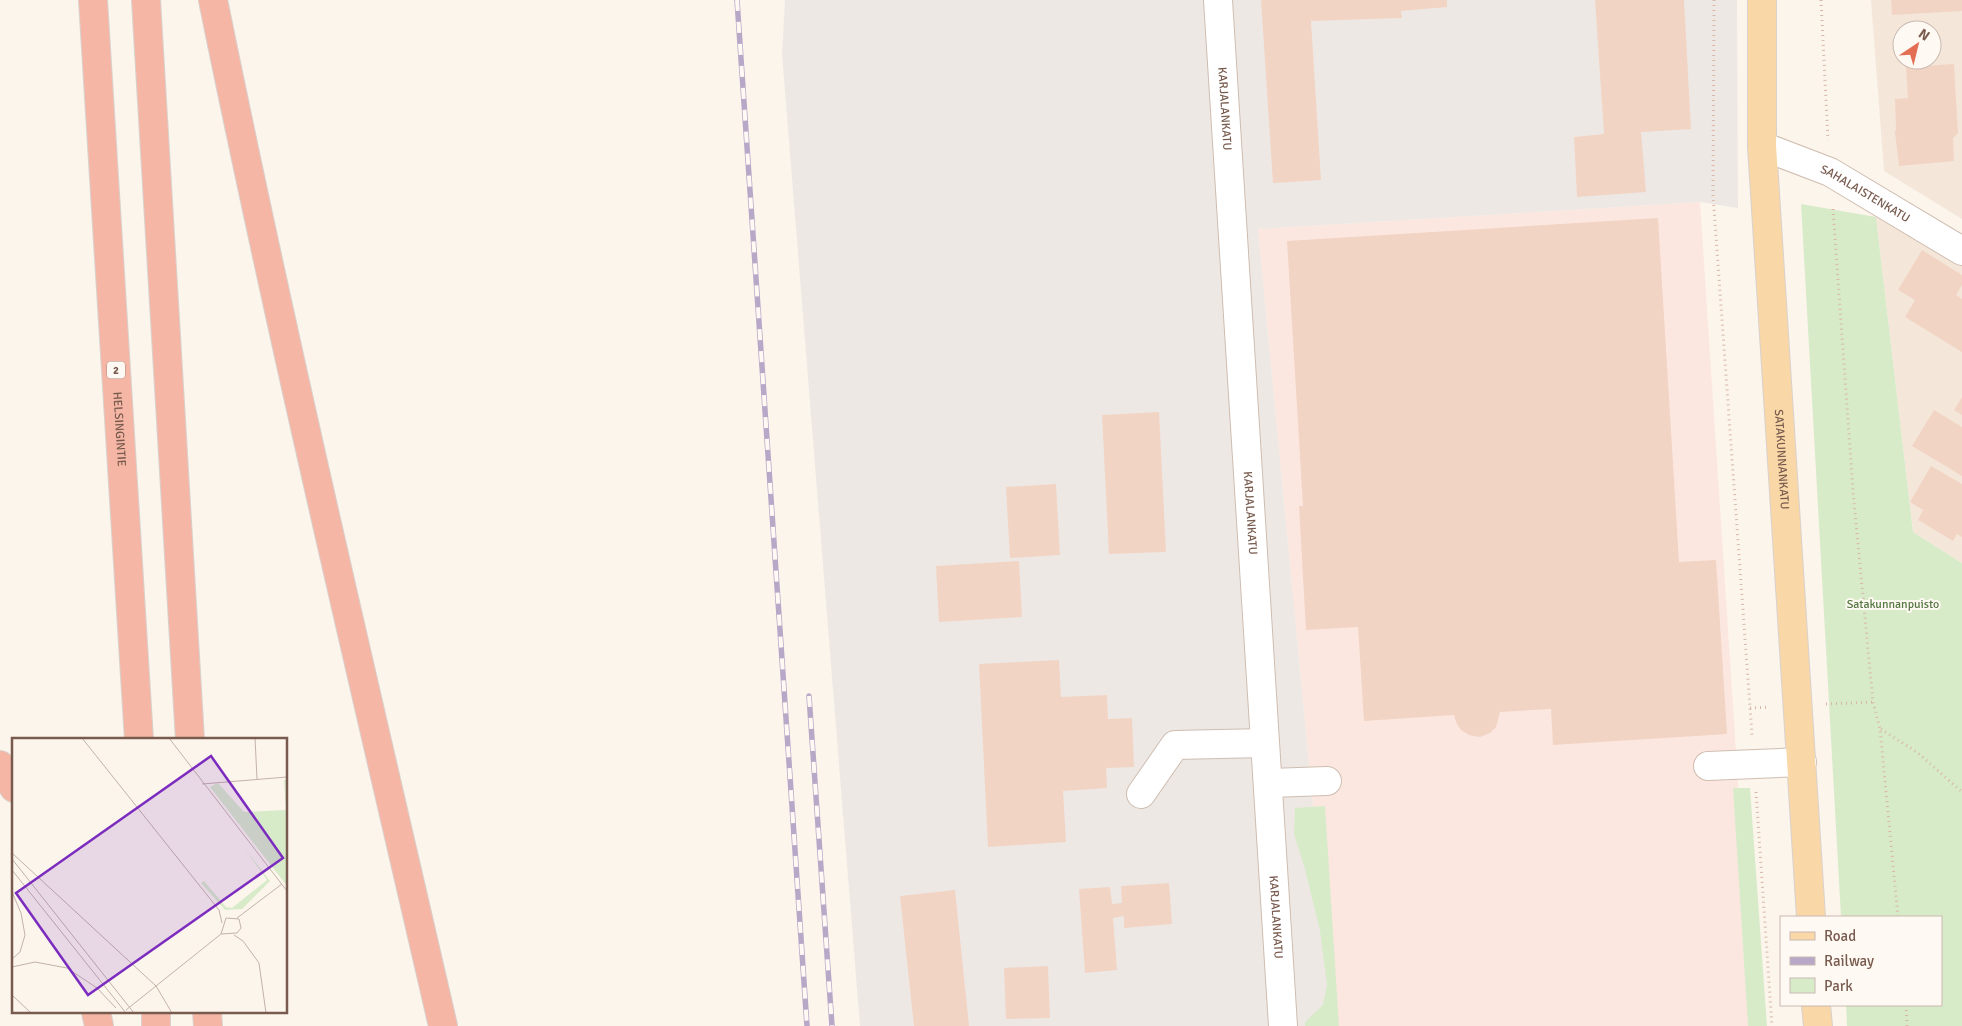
<svg xmlns="http://www.w3.org/2000/svg" width="1962" height="1026" font-family="Signika,sans-serif">
<style>
.residential{fill:#f4e7da;fill-rule:evenodd}
.commercial{fill:#fce7e0}
.industrial{fill:#eee8e4}
.green{fill:#d8ebc9}
.building{fill:#f2d4c4}
.lines{fill:none;stroke-linecap:round;stroke-linejoin:round}
.minor-casing{stroke:#cfbdb0;stroke-width:30}
.major-casing{stroke:#d9d1cd;stroke-width:30}
.highway-casing{stroke:#d9d1cd;stroke-width:30}
.path{stroke:#d7b7a6;stroke-width:3;stroke-dasharray:1 4;stroke-linecap:butt}
.minor{stroke:#fff;stroke-width:28}
.major{stroke:#f9d7a7;stroke-width:28}
.highway{stroke:#f5b6a5;stroke-width:28}
.rail-casing{stroke:#b8a8c8;stroke-width:5.5}
.rail{stroke:#fff9f3;stroke-width:4;stroke-dasharray:11;stroke-linecap:butt}
.labels{text-anchor:middle;stroke-width:4;stroke-linejoin:round;paint-order:stroke}
.shield{fill:#fff9f3;stroke:#a08a80;stroke-width:1}
.shield-label{font-size:11px;font-weight:bold;fill:#785b4e}
.street-label{font-size:12px;fill:#785b4e;stroke:#fff9f3}
.park-label{font-size:12px;fill:#557843;stroke:#fff9f3}
.inset-road{fill:none;stroke:#c3b2a8;stroke-width:1}
.view{fill:#7b2cbf;fill-opacity:0.15;stroke:#7b2cbf;stroke-width:2.5}
.inset-edge{fill:none;stroke:#785b4e;stroke-width:2.5}
</style>
<rect width="100%" height="100%" fill="#fcf5ec"/>
<g class="residential">
<path d="M1871,0H1962V219L1884,171ZM1902,30H1932V60H1902Z"/>
<polygon points="1876,217 1962,265 1962,563 1913,532"/>
</g>
<polygon class="commercial" points="1700,202 1754,1026 1334,1026 1258,229"/>
<polygon class="industrial" points="785,0 1737,0 1738,208 1700,202 1258,229 1334,1026 860,1026 782,54"/>
<g class="green">
<polygon points="1801,204 1876,217 1913,532 1962,563 1962,1026 1847,1026 1846,1005 1941,1005 1941,917 1841,917"/>
<polygon points="1733,788 1750,788 1767,1026 1748,1026"/>
<polygon points="1325,806 1339,1026 1305,1026 1305,1022 1323,1005 1327,985 1320,931 1305,869 1294,834 1295,808"/>
</g>
<g class="building">
<polygon points="1261,0 1447,0 1447,7 1401,11 1402,18 1311,21 1321,180 1273,183"/>
<polygon points="1595,0 1684,0 1691,129 1641,132 1646,192 1577,197 1574,137 1604,134"/>
<polygon points="1891,0 1962,0 1962,11 1892,15"/>
<polygon points="1954,64 1958,133 1953,138 1954,161 1899,166 1895,132 1896,129 1895,99 1908,98 1906,67"/>
<polygon points="1658,218 1679,562 1716,560 1727,734 1553,745 1551,709 1500,712 1496,727 1490,733 1480,737 1469,735 1461,730 1456,722 1454,715 1364,721 1358,627 1306,630 1299,506 1303,506 1287,241"/>
<polygon points="1922,250 1962,275 1962,285 1956,295 1962,299 1962,352 1905,317 1915,300 1898,290"/>
<polygon points="1962,397 1962,415 1954,410"/>
<polygon points="1934,410 1962,427 1962,476 1912,446"/>
<polygon points="1159,412 1166,552 1109,554 1102,415"/>
<polygon points="1931,466 1962,484 1962,537 1957,534 1953,541 1918,520 1923,510 1910,502"/>
<polygon points="1056,484 1060,555 1010,558 1006,487"/>
<polygon points="1019,561 1022,617 939,622 936,566"/>
<polygon points="1059,660 1061,697 1107,695 1108,719 1132,718 1134,767 1106,768 1107,788 1063,791 1066,842 988,847 979,664"/>
<polygon points="1169,883 1172,924 1124,928 1124,916 1113,918 1117,970 1085,973 1079,889 1110,887 1112,904 1122,903 1121,886"/>
<polygon points="955,890 969,1026 914,1026 900,896"/>
<polygon points="1048,966 1050,1018 1006,1019 1004,968"/>
</g>
<g class="lines">
<defs>
<g id="minor">
<path id="s1" d="M1218,0L1283,1026"/>
<path id="s2" d="M1762,146L1830,172L1962,251"/>
<polyline points="1708,766 1802,762"/>
<polyline points="1268,783 1327,781"/>
<polyline points="1141,794 1175,745 1265,743"/>
</g>
<g id="major">
<path id="s3" d="M1762,0V146L1811,917"/>
<polyline points="1816,1005 1818,1026"/>
</g>
<g id="highway">
<path id="s4" d="M93,0L139,740"/>
<polyline points="146,0 190,740"/>
<path d="M213,0C283,344 364,684 443,1026"/>
<polyline points="0,765 14,788"/>
<polyline points="96,1012 99,1026"/>
<polyline points="156,1012 156,1026"/>
<polyline points="207,1012 208,1026"/>
</g>
</defs>
<use href="#minor" class="minor-casing"/>
<use href="#major" class="major-casing"/>
<use href="#highway" class="highway-casing"/>
<g class="path">
<polyline points="1714,0 1713,195 1752,735"/>
<polyline points="1821,0 1828,140"/>
<polyline points="1833,209 1853,491 1873,702 1880,729 1898,917"/>
<polyline points="1826,704 1873,702"/>
<polyline points="1750,708 1769,707"/>
<polyline points="1881,729 1918,753 1962,792"/>
<polyline points="1756,792 1772,1026"/>
<polyline points="1906,1005 1907,1026"/>
</g>
<use href="#minor" class="minor"/>
<use href="#major" class="major"/>
<use href="#highway" class="highway"/>
<defs>
<g id="rail">
<polyline points="737,0 807,1026"/>
<polyline points="809,696 832,1026"/>
</g>
</defs>
<use href="#rail" class="rail-casing"/>
<use href="#rail" class="rail"/>
</g>
<g class="labels">
<rect class="shield" x="107" y="361.5" width="18" height="17" rx="4"/>
<g class="shield-label">
<text x="116" y="374">2</text>
</g>
<g class="street-label">
<text dy="4" stroke="none"><textPath href="#s1" startOffset="109">KARJALANKATU</textPath></text>
<text dy="4" stroke="none"><textPath href="#s2" startOffset="114">SAHALAISTENKATU</textPath></text>
<text dy="4" stroke="none"><textPath href="#s4" startOffset="430">HELSINGINTIE</textPath></text>
<text dy="4" stroke="none"><textPath href="#s3" startOffset="460">SATAKUNNANKATU</textPath></text>
<text dy="4" stroke="none"><textPath href="#s1" startOffset="514">KARJALANKATU</textPath></text>
<text dy="4" stroke="none"><textPath href="#s1" startOffset="919">KARJALANKATU</textPath></text>
</g>
<g class="park-label">
<text x="1893" y="608">Satakunnanpuisto</text>
</g>
</g>
<g transform="translate(12 738)">
<rect width="275" height="275" fill="#fcf5ec"/>
<path d="M272,42H275V148L198,49L206,45L232,74L274,72ZM233,111L258,143L230,171L213,172L189,145L192,143L214,169L220,170L255,142Z" fill="#d8ebc9"/>
<path class="inset-road" d="M70,0L207,172L210,185M157,0L275,153M243,0L245,41M190,46L275,39M0,115L144,248L160,275M0,121L122,275M0,132L114,275M0,154L9,175L13,197L8,214L0,221M225,180L270,146M222,197L231,203L247,225L254,275M0,229L23,224L55,230L85,250L104,270M0,257L19,275M114,272L209,196L214,180L227,181L229,190L225,195L209,196"/>
<path class="view" d="M199,18L271,120L76,257L4,155Z"/>
<rect width="275" height="275" class="inset-edge"/>
</g>
<rect x="1780" y="916" width="162" height="90" fill="#fff9f3" stroke="#c9bab1"/>
<rect x="1790" y="932" width="25" height="8" fill="#f9d7a7" stroke="#c9bab1"/>
<text x="1824" y="941" font-size="15" fill="#785b4e">Road</text>
<rect x="1790" y="957" width="25" height="8" fill="#b8a8c8" stroke="#c9bab1"/>
<text x="1824" y="966" font-size="15" fill="#785b4e">Railway</text>
<rect x="1790" y="978" width="25" height="15" fill="#d8ebc9" stroke="#c9bab1"/>
<text x="1824" y="991" font-size="15" fill="#785b4e">Park</text>
<g transform="translate(1917 45) rotate(35)"><circle r="24" fill="#fff9f3" stroke="#c9bab1"/>
<path d="M0-4L9 19L0 12L-9 19Z" fill="#e36e54"/>
<text y="-8" font-size="14" font-weight="bold" text-anchor="middle" fill="#785b4e">N</text>
</g>
</svg>
